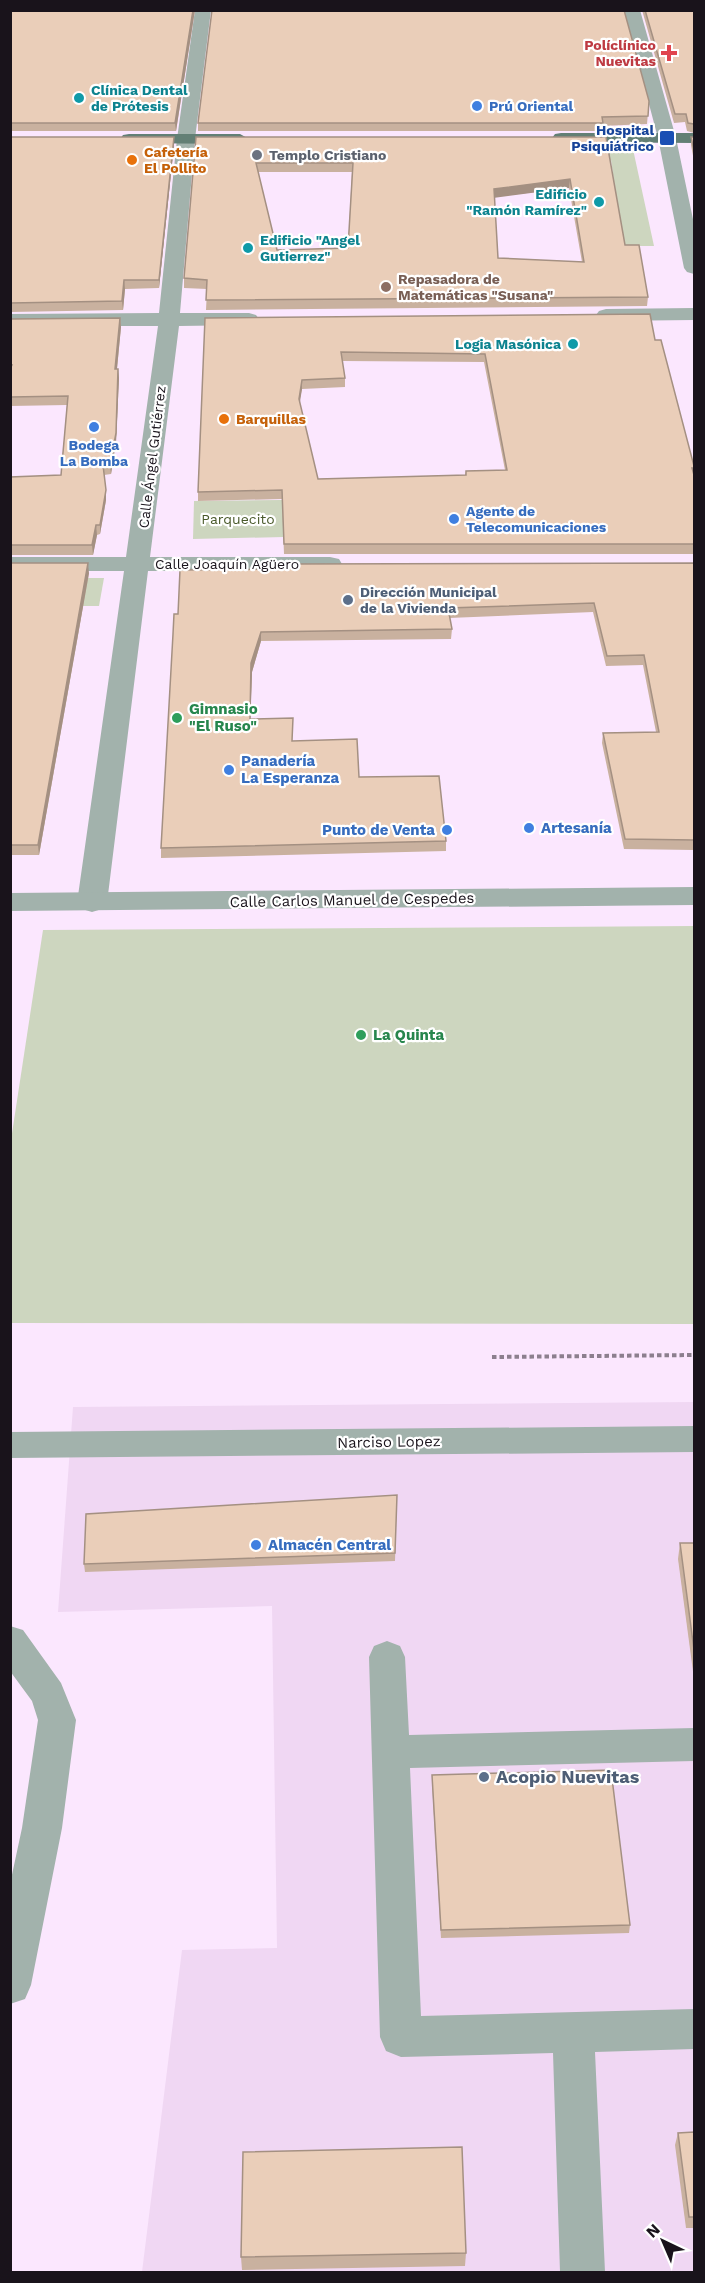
<svg xmlns="http://www.w3.org/2000/svg" width="705" height="2283" font-family="'Work Sans',sans-serif">
<style>
.built{fill:#f0d7f3}
.green{fill:#cdd6bf}
.lines{fill:none;stroke-linecap:round;stroke-linejoin:round}
.path{stroke:#8c7f8e;stroke-width:4;stroke-dasharray:4.5 3;stroke-linecap:butt}
.service{fill:#a2b2ac;fill-rule:evenodd}
.minor{fill:#a2b2ac;fill-rule:evenodd}
.tertiary{fill:#a2b2ac;fill-rule:evenodd}
.primary{fill:#637f75;fill-rule:evenodd}
.wall{fill:#c9b19f;fill-rule:evenodd}
.shaded-wall{fill:#a49082}
.building{fill:#eaceb9;stroke:#a49082;stroke-width:1.5;fill-rule:evenodd}
.health-dot{fill:#e0444e;stroke:#fff;stroke-width:2}
.culture-dot{fill:#0f9aa8;stroke:#fff;stroke-width:2}
.shop-dot{fill:#3f7fe0;stroke:#fff;stroke-width:2}
.transit-dot{fill:#1a4fb4;stroke:#fff;stroke-width:2}
.worship-dot{fill:#6b7280;stroke:#fff;stroke-width:2}
.food-dot{fill:#e8710a;stroke:#fff;stroke-width:2}
.education-dot{fill:#8d6e63;stroke:#fff;stroke-width:2}
.service-dot{fill:#5c6f8a;stroke:#fff;stroke-width:2}
.leisure-dot{fill:#2e9e5b;stroke:#fff;stroke-width:2}
.labels{text-anchor:middle;stroke-width:4.5;stroke-linejoin:round;paint-order:stroke}
.far-health-label{font-size:14px;font-weight:bold;fill:#be3a42;stroke:#fff;text-anchor:end}
.far-culture-label{font-size:14px;font-weight:bold;fill:#0d838f;stroke:#fff;text-anchor:start}
.far-shop-label{font-size:14px;font-weight:bold;fill:#366cbe;stroke:#fff;text-anchor:start}
.far-transit-label{font-size:14px;font-weight:bold;fill:#164399;stroke:#fff;text-anchor:end}
.far-food-label{font-size:14px;font-weight:bold;fill:#c56008;stroke:#fff;text-anchor:start}
.far-worship-label{font-size:14px;font-weight:bold;fill:#5b616d;stroke:#fff;text-anchor:start}
.far-education-label{font-size:14px;font-weight:bold;fill:#785e54;stroke:#fff;text-anchor:start}
.far-street-label{font-size:14px;fill:#19131b;stroke:#fff}
.far-park-label{font-size:14px;fill:#4a5a2b;stroke:#fff}
.far-service-label{font-size:14px;font-weight:bold;fill:#4e5e75;stroke:#fff;text-anchor:start}
.leisure-label{font-size:15px;font-weight:bold;fill:#27864d;stroke:#fff;text-anchor:start}
.shop-label{font-size:15px;font-weight:bold;fill:#366cbe;stroke:#fff;text-anchor:start}
.street-label{font-size:15px;fill:#19131b;stroke:#fff}
.near-service-label{font-size:18px;font-weight:bold;fill:#4e5e75;stroke:#fff;text-anchor:start}
</style>
<rect width="100%" height="100%" fill="#fbe7fe"/>
<polygon class="built" points="694,1402 694,2272 142,2272 182,1950 277,1948 272,1606 58,1612 73,1407"/>
<g class="green">
<polygon points="631,140 654,246 623,246 611,160 538,161 538,141"/>
<polygon points="282,500 284,537 193,539 194,501"/>
<polygon points="11,578 104,578 99,606 82,606"/>
<polygon points="694,926 694,1324 11,1323 11,1140 43,930"/>
</g>
<g class="lines">
<polyline class="path" points="492,1357 694,1355"/>
<g class="service">
<polygon points="694,1426 694,1452 10,1458 10,1432"/>
<polygon points="10,1626 23,1630 61,1683 76,1720 62,1828 31,1985 25,1999 10,2004 10,1884 22,1828 38,1720 32,1701 10,1671"/>
<polygon points="387,1641 400,1646 405,1657 409,1735 694,1728 694,1761 410,1768 421,2016 694,2009 694,2049 595,2052 605,2272 560,2272 553,2053 401,2057 386,2051 380,2037 369,1657 374,1646"/>
</g>
<g class="minor">
<polygon points="195,10 211,10 195,139 180,313 249,313 256,315 259,319 256,323 249,325 179,326 150,557 330,557 339,559 342,564 339,569 330,571 148,571 107,903 102,909 92,912 82,909 77,903 124,571 10,571 10,557 126,557 158,326 10,326 10,314 159,313 177,139"/>
<polygon points="694,308 694,320 606,321 599,319 596,315 599,311 606,309"/>
</g>
<g class="tertiary">
<polygon points="624,10 640,10 676,138 694,224 694,274 687,272 684,268 658,138"/>
<polygon points="694,887 694,905 10,911 10,893"/>
</g>
<g class="primary">
<polygon points="561,133 694,133 694,143 555,142 552,138 555,134"/>
<polygon points="129,134 240,134 249,139 240,144 123,143 120,139 123,135"/>
</g>
</g>
<g class="wall">
<polygon points="10,10 195,10 176,131 10,131"/>
<polygon points="642,10 694,10 694,133 687,131 685,122 674,123"/>
<polygon points="649,101 647,124 603,126 603,131 198,131 198,123"/>
<polygon points="10,137 174,137 174,145 159,288 125,289 123,310 10,312"/>
<path d="M196,137H606L625,245L648,297L647,306L206,310L207,289L184,288V278ZM258,172H352L348,248L277,250ZM569,188L582,262L498,258L494,197Z"/>
<polygon points="691,137 694,137 694,161 691,145"/>
<polygon points="120,318 121,327 117,369 118,369 119,378 116,442 111,474 104,475 106,500 100,534 97,535 93,555 10,555 10,477 61,475 67,405 10,406 10,319"/>
<path d="M205,318L655,340L694,466V557V554H284L282,499L198,501V492ZM342,361L484,362L505,470L466,471L465,475L318,479L299,403L302,389L345,387V378Z"/>
<polygon points="10,563 89,573 39,855 10,855"/>
<polygon points="694,563 694,850 624,849 602,743 603,733 656,732 643,665 606,666 593,612 449,618 452,629 451,639 261,641 252,672 250,719 359,777 446,841 446,851 161,858 161,848 178,614 285,569"/>
<polygon points="397,1495 395,1561 85,1572 84,1564"/>
<polygon points="680,1543 694,1543 694,1679 678,1559"/>
<polygon points="432,1775 630,1925 629,1933 441,1938 432,1783"/>
<polygon points="694,2132 694,2228 686,2228 675,2145 678,2133"/>
<polygon points="466,2253 465,2266 242,2270 241,2257"/>
</g>
<g class="shaded-wall">
<polygon points="193,10 195,10 176,131 175,123"/>
<polygon points="174,137 174,145 159,288 159,280"/>
<polygon points="570,179 569,188 493,198 494,189"/>
<polygon points="124,280 125,289 123,310 122,301"/>
<polygon points="120,318 121,327 116,378 115,369"/>
<polygon points="118,369 119,378 116,442 111,474 110,465"/>
<polygon points="302,380 302,389 299,408 299,399"/>
<polygon points="106,490 106,500 100,534 100,525"/>
<polygon points="96,525 97,535 93,555 92,545"/>
<polygon points="88,563 89,573 39,855 38,845"/>
<polygon points="261,632 261,641 252,672 250,729 251,663"/>
</g>
<g class="building">
<polygon points="10,10 193,10 175,123 10,123"/>
<polygon points="212,10 624,10 649,101 648,116 602,117 603,123 198,123"/>
<polygon points="645,10 694,10 694,124 688,123 686,114 675,114"/>
<polygon points="10,137 174,137 159,280 124,280 122,301 10,303"/>
<path d="M196,137H606L625,245H639L648,297L206,300L207,280L184,278ZM256,163H353L348,248L277,250ZM570,179L584,262L498,258L494,189Z"/>
<polygon points="691,137 694,137 694,150"/>
<path d="M650,314L655,340H661L694,466V468H692L694,475V544H284L282,490L198,492L205,318ZM341,352L485,354L507,470L466,471V475L318,479L299,399L302,380L345,378Z"/>
<polygon points="120,318 115,369 118,369 116,433 110,465 103,465 106,490 100,525 96,525 92,545 10,545 10,477 61,475 68,396 10,397 10,369 12,365 10,365 10,319"/>
<polygon points="10,563 88,563 38,845 10,845"/>
<polygon points="694,563 694,840 625,839 603,733 659,732 644,655 607,656 594,603 448,608 452,629 261,632 251,663 250,719 293,718 292,741 357,739 359,777 439,776 446,841 161,848 173,634 174,614 178,614 180,570 285,569 285,564"/>
<polygon points="397,1495 395,1553 84,1564 86,1514"/>
<polygon points="680,1543 694,1543 694,1650"/>
<polygon points="611,1770 630,1925 441,1930 432,1775"/>
<polygon points="694,2132 694,2217 689,2217 678,2133"/>
<polygon points="462,2147 466,2253 241,2257 243,2152"/>
</g>
<path class="health-dot" d="M666 44h6v6h6v6h-6v6h-6v-6h-6v-6h6z"/>
<g class="culture-dot">
<circle cx="79" cy="98" r="6"/>
<circle cx="599" cy="202" r="6"/>
<circle cx="248" cy="248" r="6"/>
<circle cx="573" cy="344" r="6"/>
</g>
<g class="shop-dot">
<circle cx="477" cy="106" r="6"/>
<circle cx="94" cy="427" r="6"/>
<circle cx="454" cy="519" r="6"/>
<circle cx="229" cy="770" r="6"/>
<circle cx="529" cy="828" r="6"/>
<circle cx="447" cy="830" r="6"/>
<circle cx="256" cy="1545" r="6"/>
</g>
<rect class="transit-dot" x="659" y="130" width="16" height="16" rx="3"/>
<circle class="worship-dot" cx="257" cy="155" r="6"/>
<g class="food-dot">
<circle cx="132" cy="160" r="6"/>
<circle cx="224" cy="419" r="6"/>
</g>
<circle class="education-dot" cx="386" cy="287" r="6"/>
<g class="service-dot">
<circle cx="348" cy="600" r="6"/>
<circle cx="484" cy="1777" r="6"/>
</g>
<g class="leisure-dot">
<circle cx="177" cy="718" r="6"/>
<circle cx="361" cy="1035" r="6"/>
</g>
<g class="labels">
<g class="far-health-label">
<text x="656" y="50">Políclínico<tspan x="656" dy="16">Nuevitas</tspan></text>
</g>
<g class="far-culture-label">
<text x="91" y="95">Clínica Dental<tspan x="91" dy="16">de Prótesis</tspan></text>
<text x="587" y="199" text-anchor="end">Edificio<tspan x="587" dy="16">"Ramón Ramírez"</tspan></text>
<text x="260" y="245">Edificio "Angel<tspan x="260" dy="16">Gutierrez"</tspan></text>
<text x="561" y="349" text-anchor="end">Logia Masónica</text>
</g>
<g class="far-shop-label">
<text x="489" y="111">Prú Oriental</text>
<text x="94" y="450" text-anchor="middle">Bodega<tspan x="94" dy="16">La Bomba</tspan></text>
<text x="466" y="516">Agente de<tspan x="466" dy="16">Telecomunicaciones</tspan></text>
</g>
<g class="far-transit-label">
<text x="654" y="135">Hospital<tspan x="654" dy="16">Psiquiátrico</tspan></text>
</g>
<g class="far-food-label">
<text x="144" y="157">Cafetería<tspan x="144" dy="16">El Pollito</tspan></text>
<text x="236" y="424">Barquillas</text>
</g>
<g class="far-worship-label">
<text x="269" y="160">Templo Cristiano</text>
</g>
<g class="far-education-label">
<text x="398" y="284">Repasadora de<tspan x="398" dy="16">Matemáticas "Susana"</tspan></text>
</g>
<g class="far-street-label">
<text transform="translate(152 457) rotate(-83)" y="5">Calle Ángel Gutiérrez</text>
<text x="227" y="569">Calle Joaquín Agüero</text>
</g>
<g class="far-park-label">
<text x="238" y="524">Parquecito</text>
</g>
<g class="far-service-label">
<text x="360" y="597">Dirección Municipal<tspan x="360" dy="16">de la Vivienda</tspan></text>
</g>
<g class="leisure-label">
<text x="189" y="714">Gimnasio<tspan x="189" dy="17">"El Ruso"</tspan></text>
<text x="373" y="1040">La Quinta</text>
</g>
<g class="shop-label">
<text x="241" y="766">Panadería<tspan x="241" dy="17">La Esperanza</tspan></text>
<text x="541" y="833">Artesanía</text>
<text x="435" y="835" text-anchor="end">Punto de Venta</text>
<text x="268" y="1550">Almacén Central</text>
</g>
<g class="street-label">
<text transform="translate(352 900) rotate(-1)" y="5">Calle Carlos Manuel de Cespedes</text>
<text transform="translate(389 1442) rotate(-1)" y="5">Narciso Lopez</text>
</g>
<g class="near-service-label">
<text x="496" y="1783">Acopio Nuevitas</text>
</g>
</g>
<rect width="705" height="2283" fill="none" stroke="#19131b" stroke-width="24"/>
<g transform="translate(663 2241) rotate(316)" stroke="#ffffff" stroke-width="4.5" paint-order="stroke">
<path d="M0-4.5L10 22L0 15L-10 22Z" fill="#19131b"/>
<text y="-9" font-size="16" font-weight="bold" text-anchor="middle" fill="#19131b">N</text>
</g>
</svg>
